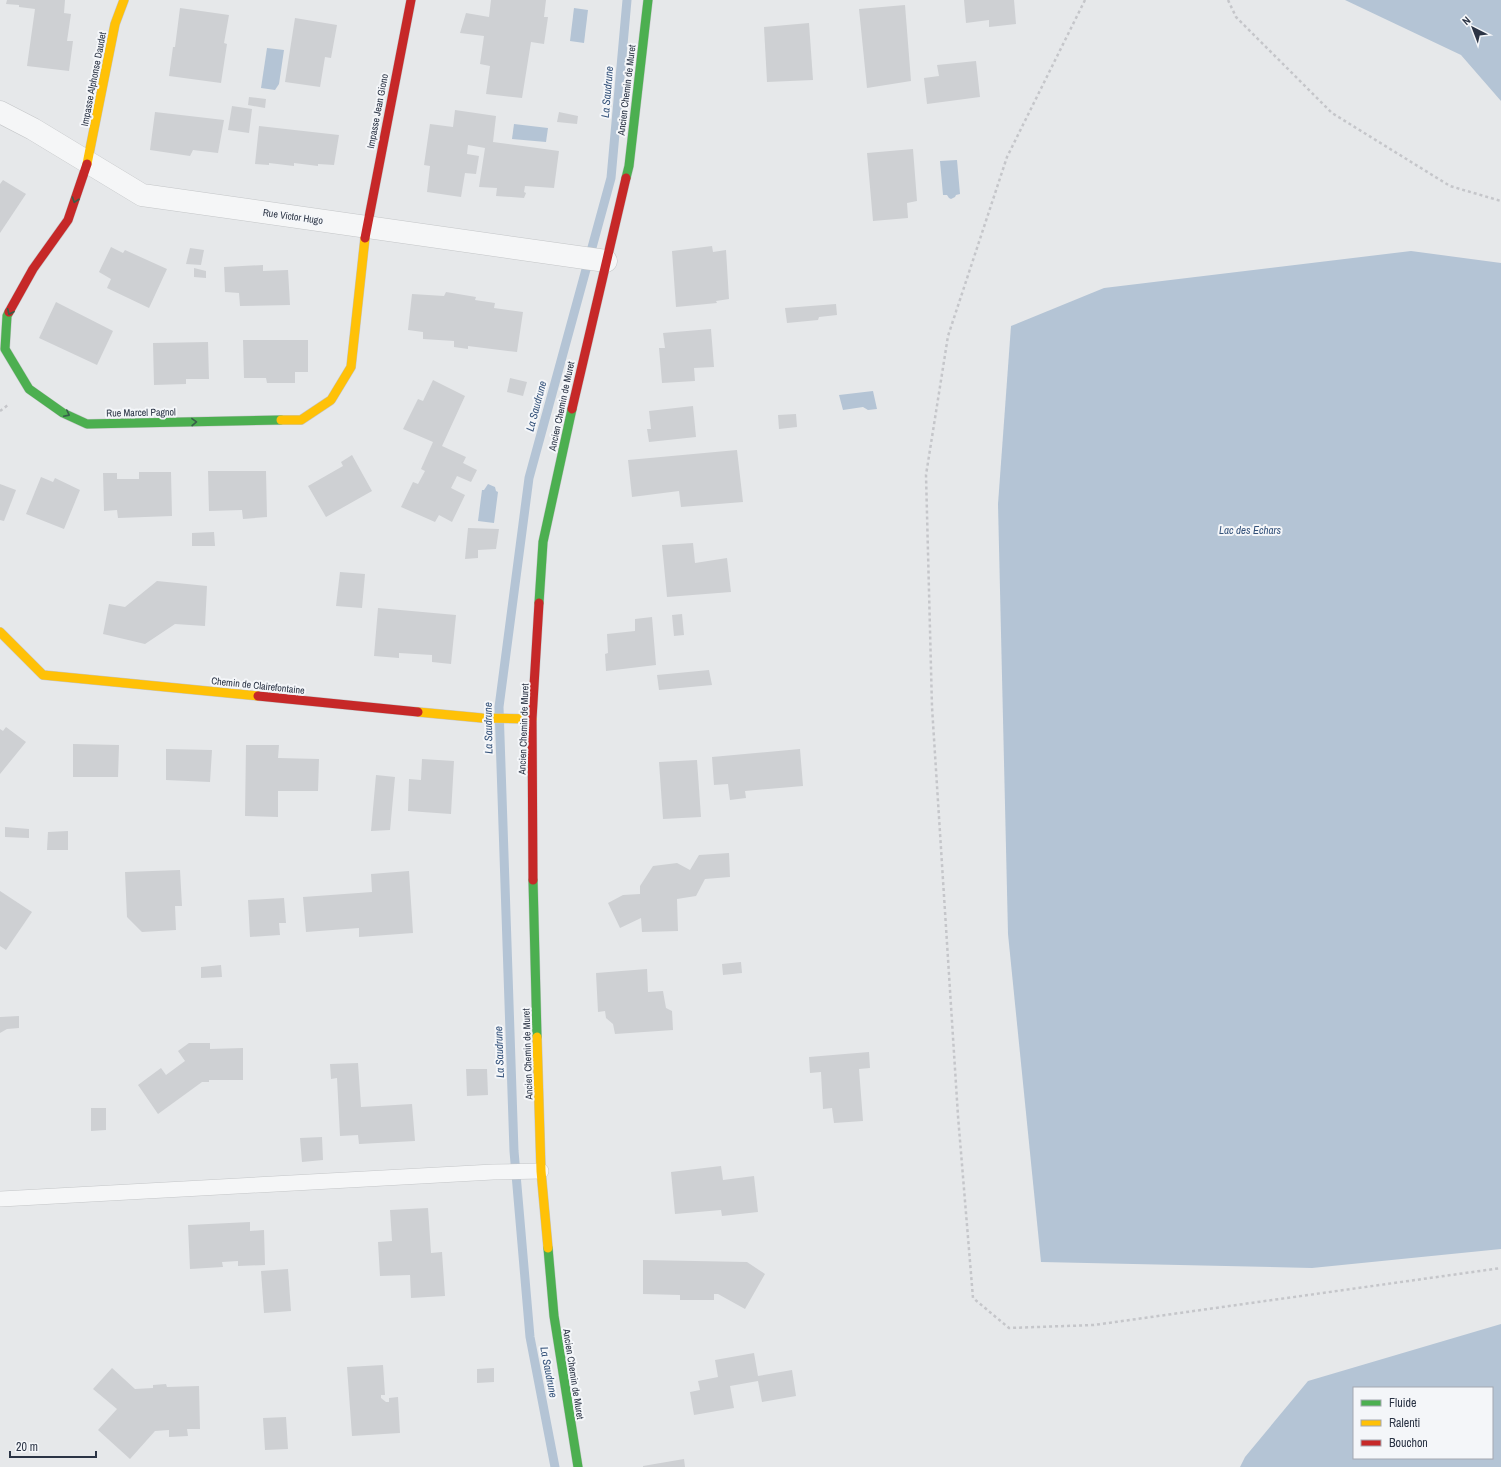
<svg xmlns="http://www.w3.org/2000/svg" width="1501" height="1467" font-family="'Archivo Narrow',sans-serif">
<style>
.water{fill:#b4c4d5;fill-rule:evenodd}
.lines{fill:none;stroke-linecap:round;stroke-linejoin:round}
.stream{stroke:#b4c4d5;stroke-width:9}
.building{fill:#ced0d3}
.lane-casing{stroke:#c4c6c8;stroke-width:16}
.street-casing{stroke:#c4c6c8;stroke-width:23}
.fast-casing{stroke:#c4c6c8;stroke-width:10}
.slow-casing{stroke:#c4c6c8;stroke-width:10}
.jam-casing{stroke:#c4c6c8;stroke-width:10}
.path{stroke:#c5c6ca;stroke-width:2.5;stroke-dasharray:3 3;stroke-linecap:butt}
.lane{stroke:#f5f6f7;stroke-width:15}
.street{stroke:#f5f6f7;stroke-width:22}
.fast{stroke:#4caf50;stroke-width:9}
.slow{stroke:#ffc107;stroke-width:9}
.jam{stroke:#c62828;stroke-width:9}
.oneway{stroke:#375f49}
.labels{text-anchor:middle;stroke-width:4;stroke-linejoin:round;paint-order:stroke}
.street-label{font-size:10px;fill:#2b3445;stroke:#f4f6f9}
.water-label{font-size:11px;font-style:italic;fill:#34527a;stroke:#f4f6f9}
</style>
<rect width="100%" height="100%" fill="#e6e8ea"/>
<g class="water">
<polygon points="1345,0 1501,0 1501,101 1461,55"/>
<polygon points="574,8 588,10 584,43 570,41"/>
<polygon points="267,48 284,50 279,84 275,90 261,88"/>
<polygon points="514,124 548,128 546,142 512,139"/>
<polygon points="957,160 960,194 956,195 955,197 951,199 949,198 947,195 943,195 940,161"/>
<polygon points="1411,251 1501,263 1501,1249 1312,1268 1041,1262 1008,934 998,504 1011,326 1104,288"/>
<polygon points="873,391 877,409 868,410 863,407 843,410 839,395"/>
<polygon points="488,484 495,487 496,491 498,492 494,523 478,521 482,490 484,490"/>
<path d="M1501,1324V1467H1240L1245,1457L1308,1381ZM1354,1388H1492V1458H1354Z"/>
</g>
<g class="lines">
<polyline class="stream" points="555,1467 530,1337 514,1151 499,707 529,478 611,178 627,0"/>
</g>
<g class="building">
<polygon points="7,0 65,0 64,13 71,14 67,41 73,41 69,71 27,66 35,9 19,7 19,5 6,4"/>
<polygon points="491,0 546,0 544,17 548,17 544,44 531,42 522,98 486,94 490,66 480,64 484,36 460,33 466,13 489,17"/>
<polygon points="964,0 1014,0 1016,24 989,27 989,20 966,23"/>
<polygon points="905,5 911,81 867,88 859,9"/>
<polygon points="180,8 229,15 224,43 227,44 221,83 169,76 173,47 175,47"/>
<polygon points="295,18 337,25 331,58 325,57 320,87 285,82"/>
<polygon points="809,23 813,80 767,82 764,27"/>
<polygon points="976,61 980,97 927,104 924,78 939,76 937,65"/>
<polygon points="249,97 266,99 265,108 248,105"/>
<polygon points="232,106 252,109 249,133 228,130"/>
<polygon points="455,110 496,116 493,142 559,151 554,188 525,186 524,192 526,193 524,198 496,196 497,188 479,187 485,148 468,145 467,154 479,156 476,174 465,173 461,197 427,192 430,166 424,165 430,124 453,127"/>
<polygon points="155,112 224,120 218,153 193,150 190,156 150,150"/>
<polygon points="559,112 578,116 577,124 557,122"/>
<polygon points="259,126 339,135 334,165 318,164 318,166 294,163 294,166 269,163 269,165 255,164"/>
<polygon points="913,149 917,201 907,203 908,218 873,221 867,153"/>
<polygon points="3,180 26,194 0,233 0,184"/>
<polygon points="712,246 713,252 726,250 729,299 716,301 717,303 676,307 672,251"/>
<polygon points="111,247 123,253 125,250 167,269 149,308 107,288 111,279 99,272"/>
<polygon points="190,248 204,250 201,265 186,264"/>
<polygon points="263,265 263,271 288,270 290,305 240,306 239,293 225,292 224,267"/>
<polygon points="194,268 206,271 206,278 194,277"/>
<polygon points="446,292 476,297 475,300 495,303 494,308 523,312 517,352 468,346 468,349 454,347 454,341 423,339 423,332 408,330 412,294 444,296"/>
<polygon points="56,302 113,331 97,365 39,338"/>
<polygon points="836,304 837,315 819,317 818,320 787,323 785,308"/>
<polygon points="711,329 714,367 694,368 695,381 662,383 659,348 665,348 663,333"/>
<polygon points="243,340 308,340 308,372 295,372 295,383 267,383 266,378 244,378"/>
<polygon points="208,342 209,379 186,379 186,384 154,385 153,343"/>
<polygon points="510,378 527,382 523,396 507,392"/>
<polygon points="433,380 465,396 442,446 466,457 463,463 477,470 471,482 457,476 451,488 465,495 452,522 439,515 435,522 401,507 413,482 418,484 425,471 421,469 433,442 403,429 418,399 423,401"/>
<polygon points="693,406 696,437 649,442 647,429 651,429 649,411"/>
<polygon points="796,414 797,427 779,429 778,415"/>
<polygon points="737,450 743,502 681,507 679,491 632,497 628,460"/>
<polygon points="352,455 372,491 326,517 308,486 343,466 341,462"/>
<polygon points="208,471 266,471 267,517 243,519 242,510 209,511"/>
<polygon points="139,472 171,472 172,516 118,518 117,510 104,511 103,473 117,473 117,479 139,479"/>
<polygon points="41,477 53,482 55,478 80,490 64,529 26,514"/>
<polygon points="0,484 16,490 4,521 0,520"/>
<polygon points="468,528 499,529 496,549 478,550 478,558 465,559"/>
<polygon points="214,532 215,546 192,546 192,533"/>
<polygon points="693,543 695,563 727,558 731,592 667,597 662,545"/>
<polygon points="340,572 365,574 362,608 336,606"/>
<polygon points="157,581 207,586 205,626 175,624 145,644 103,634 109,604 125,607"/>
<polygon points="378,608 456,615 451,664 432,662 432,655 399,653 399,658 374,656"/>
<polygon points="682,614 684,635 674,636 672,615"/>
<polygon points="652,617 656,665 606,671 605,654 608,653 607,634 635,631 635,619"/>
<polygon points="709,670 712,685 659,690 657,675"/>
<polygon points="6,727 26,742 0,774 0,729 3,731"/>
<polygon points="73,744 119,745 118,777 73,777"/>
<polygon points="246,745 279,745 278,758 319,759 318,791 278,791 278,817 245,816"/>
<polygon points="166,749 212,750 210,782 166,780"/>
<polygon points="800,749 803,786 745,791 746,798 730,800 728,784 714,785 712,757"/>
<polygon points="422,759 454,761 451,814 408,811 409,779 421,780"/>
<polygon points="697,760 701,817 663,819 659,762"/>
<polygon points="376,775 395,777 390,830 371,831"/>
<polygon points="5,827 29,829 29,838 5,837"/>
<polygon points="68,831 68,850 47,850 48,832"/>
<polygon points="729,853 730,877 705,879 696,896 677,899 678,931 642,932 641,918 620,928 608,903 623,895 640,894 640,886 653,866 677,863 690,870 699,855"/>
<polygon points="180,870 182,906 175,906 176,930 142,932 127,917 125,872"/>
<polygon points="409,871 413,933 359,937 359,928 306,932 303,897 372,892 371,874"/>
<polygon points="0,891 32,912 6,950 0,946"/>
<polygon points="284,898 286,923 279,923 280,935 250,937 248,900"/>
<polygon points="741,962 742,973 723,975 722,964"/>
<polygon points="221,965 222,977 201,978 201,967"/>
<polygon points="647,969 648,992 663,991 666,1008 672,1011 673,1030 615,1034 613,1024 606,1018 605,1011 598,1012 596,973"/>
<polygon points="19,1016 19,1028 7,1029 0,1033 0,1017"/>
<polygon points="189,1043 210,1043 210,1049 243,1048 243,1080 209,1080 209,1082 202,1082 158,1114 138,1085 161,1068 166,1075 185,1061 178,1051"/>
<polygon points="869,1052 870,1068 859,1069 863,1121 834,1123 832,1108 823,1109 821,1072 810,1073 809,1057"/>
<polygon points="358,1063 361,1107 412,1104 415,1141 359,1144 358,1135 340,1136 337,1078 331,1079 330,1064"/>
<polygon points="466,1069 487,1069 488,1095 467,1096"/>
<polygon points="91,1108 106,1108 106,1130 91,1131"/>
<polygon points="322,1137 323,1160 302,1162 300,1138"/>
<polygon points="721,1166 723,1180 754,1176 758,1212 722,1216 721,1210 675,1214 671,1172"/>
<polygon points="428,1208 431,1253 442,1252 445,1296 411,1298 410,1275 380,1276 378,1242 392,1241 390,1210"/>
<polygon points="250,1222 250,1231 264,1230 265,1265 238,1266 238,1261 222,1262 223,1267 190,1269 188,1225"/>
<polygon points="643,1260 747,1262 765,1274 745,1309 718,1294 714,1294 714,1300 680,1300 680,1295 643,1294"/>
<polygon points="288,1269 291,1311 264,1313 261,1271"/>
<polygon points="754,1353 758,1376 792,1370 796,1396 762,1402 758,1381 730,1386 734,1408 694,1415 690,1392 700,1390 698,1381 718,1377 715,1360"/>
<polygon points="383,1365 385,1395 381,1395 381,1398 386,1402 389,1402 389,1398 398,1397 400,1433 352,1436 347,1367"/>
<polygon points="112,1368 135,1389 153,1388 153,1385 166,1384 167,1387 199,1386 200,1429 187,1429 188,1436 169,1437 169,1430 155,1431 130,1459 98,1430 117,1409 93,1389"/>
<polygon points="494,1368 494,1382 477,1383 477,1369"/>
<polygon points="286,1417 288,1449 265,1450 263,1418"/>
<polygon points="684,1459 685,1467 643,1467 643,1466"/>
</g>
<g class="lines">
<defs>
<polyline id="lane" points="1,1199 493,1172 541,1171"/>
<polyline id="street" points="0,112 33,129 142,195 606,261"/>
<g id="fast">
<polyline points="626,178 629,166 648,0"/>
<polyline points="9,312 7,316 5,349 29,389 63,413 87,424 281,420"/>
<polyline points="539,603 543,542 572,409"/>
<polyline points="533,880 537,1037"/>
<polyline points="548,1248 554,1316 578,1467"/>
</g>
<g id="slow">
<polyline points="87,164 115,24 124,0"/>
<polyline points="281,420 301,420 331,400 351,367 365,238"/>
<polyline points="0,632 43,675 258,696"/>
<polyline points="418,712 482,718 532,719"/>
<polyline points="537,1037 541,1171 548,1248"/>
</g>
<g id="jam">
<polyline points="365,238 411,0"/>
<polyline points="9,312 33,269 68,220 87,164"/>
<polyline points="572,409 626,178"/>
<polyline points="258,696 418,712"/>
<polyline points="533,880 532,719 539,603"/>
</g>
</defs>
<use href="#lane" class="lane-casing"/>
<use href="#street" class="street-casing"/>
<use href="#fast" class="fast-casing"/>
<use href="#slow" class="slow-casing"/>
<use href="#jam" class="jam-casing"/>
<g class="path">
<polyline points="1085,0 1007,157 948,336 926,475 932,707 958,1116 973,1298 1009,1328 1094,1325 1501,1268"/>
<polyline points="1228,0 1236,17 1332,113 1450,186 1501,201"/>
<polyline points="0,411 8,405"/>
</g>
<use href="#lane" class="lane"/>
<use href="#street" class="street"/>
<use href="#fast" class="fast"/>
<use href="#slow" class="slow"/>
<use href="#jam" class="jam"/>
</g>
<defs><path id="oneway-chevron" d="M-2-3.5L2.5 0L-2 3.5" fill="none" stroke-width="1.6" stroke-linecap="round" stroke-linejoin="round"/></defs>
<g class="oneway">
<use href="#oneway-chevron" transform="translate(75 200) rotate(109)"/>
<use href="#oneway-chevron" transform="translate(10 312) rotate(115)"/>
<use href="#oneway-chevron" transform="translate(67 414) rotate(27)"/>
<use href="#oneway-chevron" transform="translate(194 422) rotate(-1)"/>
</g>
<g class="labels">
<g class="street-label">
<text transform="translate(93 79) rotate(-79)" y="4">Impasse Alphonse Daudet</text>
<text transform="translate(626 90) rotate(-83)" y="4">Ancien Chemin de Muret</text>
<text transform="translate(377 111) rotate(-79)" y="4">Impasse Jean Giono</text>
<text transform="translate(293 216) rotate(8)" y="4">Rue Victor Hugo</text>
<text transform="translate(561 406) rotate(-78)" y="4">Ancien Chemin de Muret</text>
<text transform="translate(141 412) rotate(-1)" y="4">Rue Marcel Pagnol</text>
<text transform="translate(258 685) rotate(6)" y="4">Chemin de Clairefontaine</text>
<text transform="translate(523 729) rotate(-88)" y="4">Ancien Chemin de Muret</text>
<text transform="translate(527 1054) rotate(-92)" y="4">Ancien Chemin de Muret</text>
<text transform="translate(574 1374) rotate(81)" y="4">Ancien Chemin de Muret</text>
</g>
<g class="water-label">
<text transform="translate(607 92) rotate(-85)" y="4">La Saudrune</text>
<text transform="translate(536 406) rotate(-75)" y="4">La Saudrune</text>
<text x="1250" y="534">Lac des Echars</text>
<text transform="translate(488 728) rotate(-91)" y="4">La Saudrune</text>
<text transform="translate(499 1052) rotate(-92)" y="4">La Saudrune</text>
<text transform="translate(549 1372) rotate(79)" y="4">La Saudrune</text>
</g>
</g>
<rect x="1353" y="1387" width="140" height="72" fill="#f4f6f9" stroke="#a4a8b1"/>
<rect x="1361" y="1400" width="20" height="6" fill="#4caf50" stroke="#a4a8b1"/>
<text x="1389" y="1407" font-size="12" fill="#2b3445">Fluide</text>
<rect x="1361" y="1420" width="20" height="6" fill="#ffc107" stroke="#a4a8b1"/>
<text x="1389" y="1427" font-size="12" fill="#2b3445">Ralenti</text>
<rect x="1361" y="1440" width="20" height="6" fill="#c62828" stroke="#a4a8b1"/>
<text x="1389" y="1447" font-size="12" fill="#2b3445">Bouchon</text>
<g transform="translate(1473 28) rotate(318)" stroke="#f4f6f9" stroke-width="3" paint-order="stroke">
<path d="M0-3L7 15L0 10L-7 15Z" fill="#2b3445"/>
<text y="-6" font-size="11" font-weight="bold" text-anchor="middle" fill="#2b3445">N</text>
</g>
<path d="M10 1451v6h86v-6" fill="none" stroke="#2b3445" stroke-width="2"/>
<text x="16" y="1451" font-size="12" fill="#2b3445" stroke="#f4f6f9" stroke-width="3" paint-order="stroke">20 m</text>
</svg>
